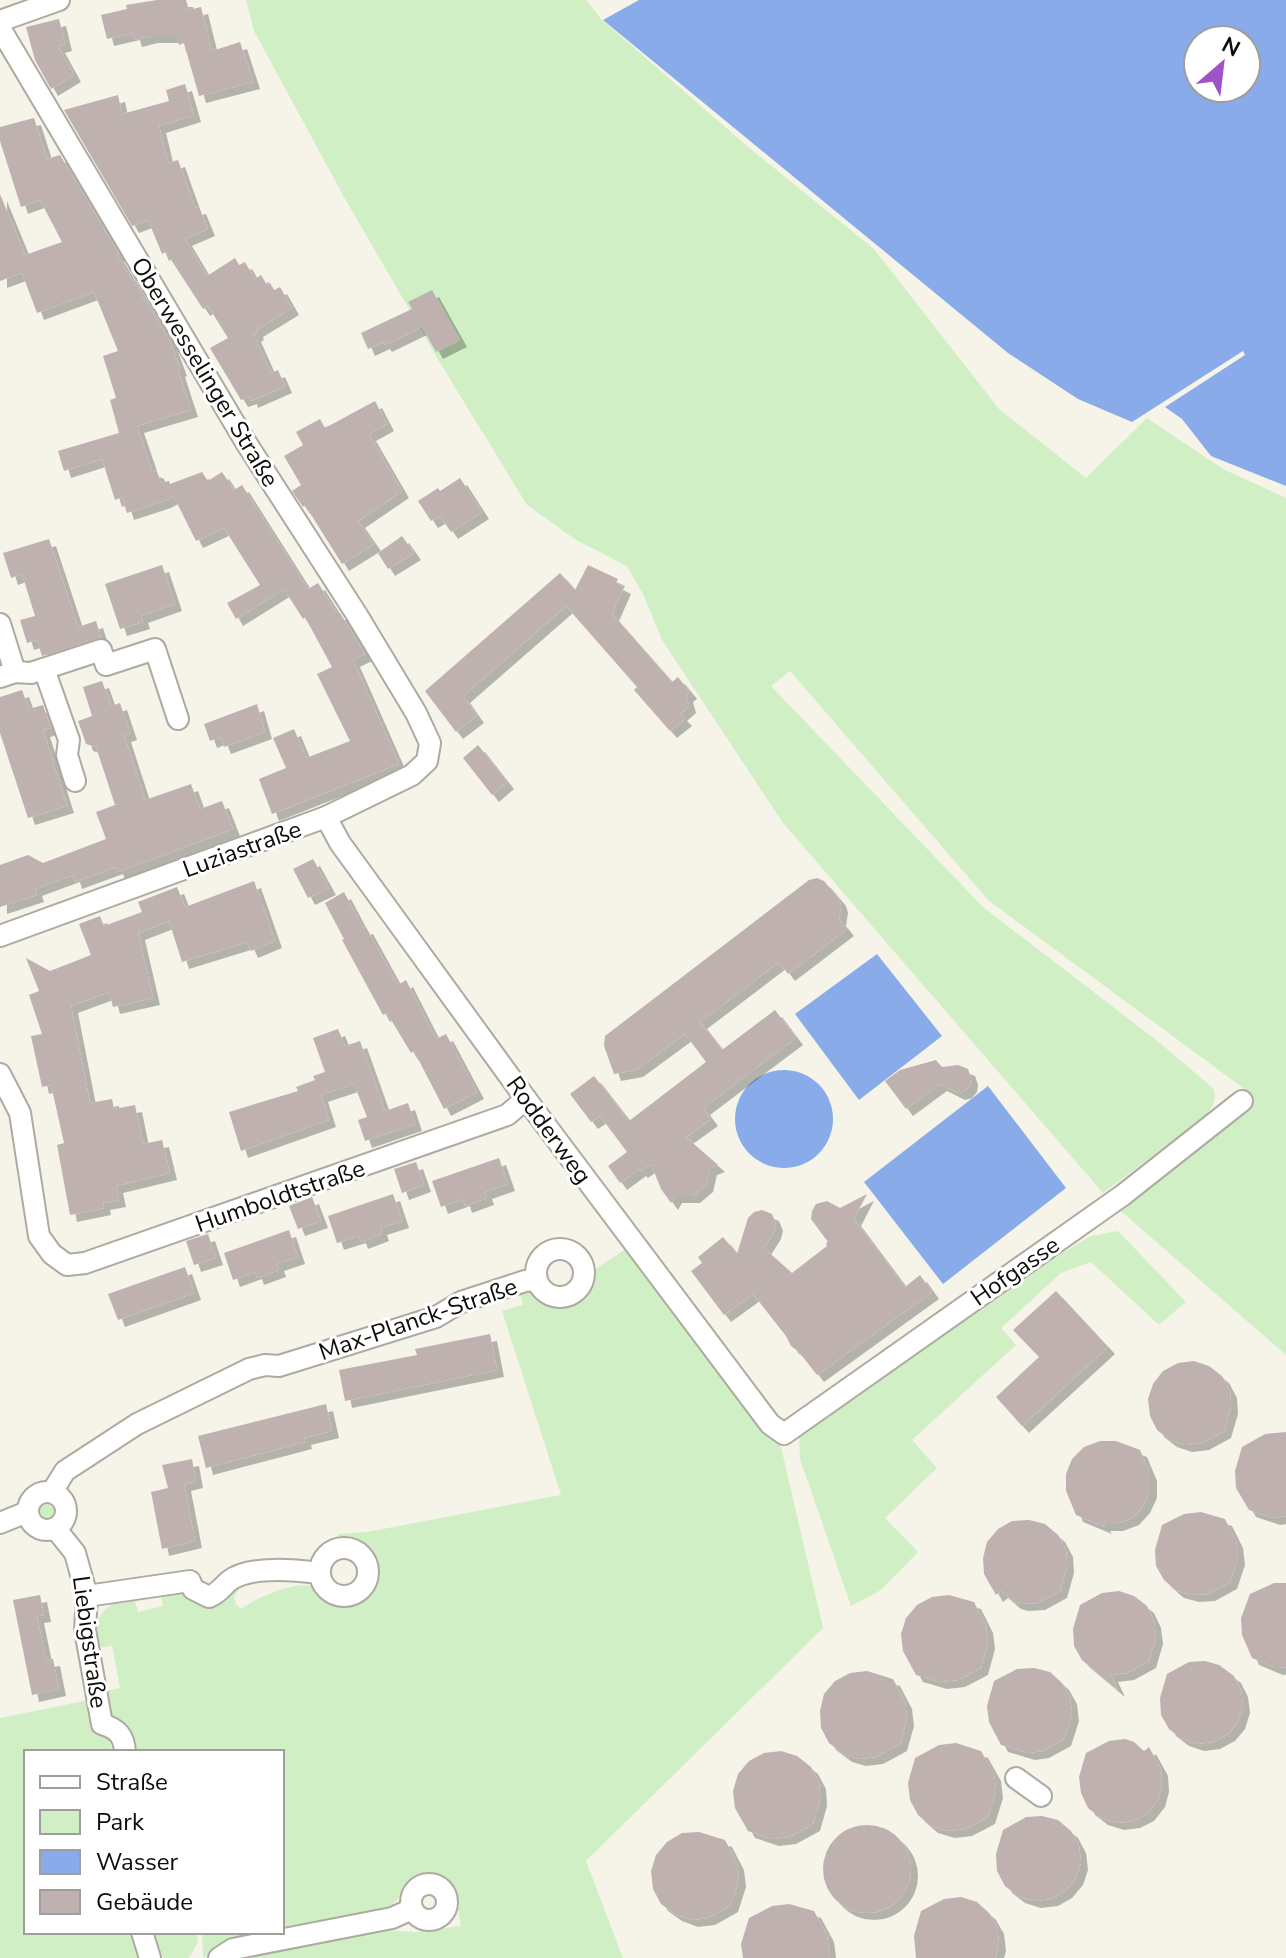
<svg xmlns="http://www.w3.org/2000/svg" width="1286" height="1958" font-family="'Nunito Sans',sans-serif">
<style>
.green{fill:#d1efc4}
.water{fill:#8aabe9;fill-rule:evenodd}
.building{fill:#beb1b0;filter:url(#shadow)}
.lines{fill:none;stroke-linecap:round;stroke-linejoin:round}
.street-casing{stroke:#adaba1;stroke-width:24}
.street{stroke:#fff;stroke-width:20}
.labels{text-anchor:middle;stroke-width:6;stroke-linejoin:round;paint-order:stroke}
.street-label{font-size:24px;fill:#0e0d0a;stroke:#fff}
</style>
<defs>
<filter id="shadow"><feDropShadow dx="7" dy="7" stdDeviation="0" flood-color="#0004"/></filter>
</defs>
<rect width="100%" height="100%" fill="#f6f4e9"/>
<g class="green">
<path d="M246,0H586L601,19L747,146L874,249L999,409L1086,478L1147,418L1223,469L1286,498V1355L1115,1206L1250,1093L989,901L790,671L771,686L983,907L1160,1043L1214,1089C1217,1102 1211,1110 1202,1119L1103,1193L783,823L662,640L643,594L627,566L576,540L527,505L439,361L344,197L254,31Z"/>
<polygon points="1118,1231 1186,1302 1159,1325 1091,1262 1061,1273 1001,1328 1016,1345 912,1440 937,1468 885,1518 918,1552 881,1590 851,1606 800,1459 799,1435 1054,1258 1091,1236"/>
<path d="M626,1249L764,1430L770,1432L781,1447L823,1628L586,1861L623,1958H237L375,1929L414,1932L461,1926L456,1896L445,1880C408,1866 412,1892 388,1907C371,1917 306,1925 282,1930V1752H131L122,1727L108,1709L105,1691L120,1688L112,1646L96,1648C92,1615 104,1604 134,1597L138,1612L163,1606L160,1592L243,1583L234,1597L236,1604L241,1609C256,1598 293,1582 311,1586C319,1588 320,1594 325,1598C334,1606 351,1607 361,1601C392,1581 372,1540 339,1540L338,1534L367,1532L561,1495L502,1311L523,1305L519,1291L527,1290L550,1307C576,1309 593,1296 594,1270Z"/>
<circle cx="47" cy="1511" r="13"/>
<polygon points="89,1700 95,1734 109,1737 113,1752 26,1752 26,1932 134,1932 139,1958 0,1958 0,1718"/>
<polygon points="154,1932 196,1932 198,1942 189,1958 164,1958 153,1946"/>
<polygon points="202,1932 272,1932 214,1951 203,1958"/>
</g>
<g class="water">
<path d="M639,0H1286V486L1211,456L1182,419L1165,407L1245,355L1243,351L1132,422L1078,399L1008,353L603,20ZM1198,40H1246V88H1198Z"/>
<polygon points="877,954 942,1036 859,1100 795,1014"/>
<circle cx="784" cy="1119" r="49"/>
<polygon points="988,1086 1066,1188 943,1284 864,1182"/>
</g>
<g class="building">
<polygon points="157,0 186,0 189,10 201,7 212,51 240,42 253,82 199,96 184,43 179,45 177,36 151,36 135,40 133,33 107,39 101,15 127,9 126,5"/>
<polygon points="59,19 65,44 58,46 74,75 51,89 35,60 26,27"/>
<polygon points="185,84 194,115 159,126 168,163 178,160 195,208 199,207 208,229 185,239 207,276 235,258 239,265 245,262 255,279 261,275 267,285 270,283 274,290 280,287 292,308 256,330 257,333 254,335 271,373 278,370 285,386 251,401 250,397 241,400 210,348 228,338 208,306 203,309 166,252 162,254 148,220 132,226 64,110 118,95 122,114 169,101 166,90"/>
<polygon points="34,118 47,159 60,155 119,254 117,255 170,342 180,369 178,370 191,410 137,426 152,470 157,472 161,483 169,481 170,484 202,472 208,481 222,472 234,490 242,485 308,589 318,583 337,613 340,613 365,654 353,660 399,764 272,814 259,779 286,768 273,738 294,729 306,758 350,741 317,674 332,667 305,617 303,619 284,589 236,619 227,603 260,585 224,528 196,541 172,493 173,496 164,501 127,513 122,497 115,500 102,459 64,471 58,451 119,433 110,400 116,398 103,356 118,351 94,292 37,313 22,273 0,281 0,194 25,255 62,242 40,200 21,207 0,141 0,127"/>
<polygon points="432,290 460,340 436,352 422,327 385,345 383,342 368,349 361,333 412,309 408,302"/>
<polygon points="375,401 387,424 369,434 402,491 358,521 374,544 342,564 305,505 303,507 292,491 301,485 284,456 303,445 296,432 320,419 325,428"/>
<polygon points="460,478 482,512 451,532 440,516 431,521 418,501 438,488 440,491"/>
<polygon points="402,536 414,553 388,569 378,553"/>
<polygon points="49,539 78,627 96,621 101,637 42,656 37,640 27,643 20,620 35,616 22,574 11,578 3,553"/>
<polygon points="162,565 175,604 141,616 143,622 120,629 105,584"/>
<polygon points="588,565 618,579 616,583 624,587 612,614 672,682 678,677 690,692 686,695 689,706 680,714 685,719 670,731 634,690 637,687 566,606 463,696 477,716 456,732 425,691 560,573 575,590"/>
<polygon points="102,681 111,706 120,703 130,733 124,735 145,800 191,784 200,809 222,801 233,829 118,872 116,867 75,882 73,875 35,889 37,895 0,907 0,865 28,855 43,863 106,839 96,812 115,805 96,747 86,744 78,721 92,716 83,687"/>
<polygon points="22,690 29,709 43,705 51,728 43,730 67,806 28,818 0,733 0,697"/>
<polygon points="257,704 265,732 224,747 220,737 210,741 204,724"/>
<polygon points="478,745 507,782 492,795 463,758"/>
<polygon points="313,859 329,888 308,898 293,869"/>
<polygon points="817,878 824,881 839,899 841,906 839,919 847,929 788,974 779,962 700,1022 722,1050 775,1010 796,1038 703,1108 711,1119 686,1137 718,1165 710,1168 706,1185 693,1196 675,1196 671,1203 661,1189 651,1164 641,1171 639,1169 620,1183 608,1166 627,1152 600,1116 591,1122 570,1094 594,1076 629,1121 706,1062 685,1034 636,1070 614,1074 604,1046 605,1036 809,880"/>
<polygon points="254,881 275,941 251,951 247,942 182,962 169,921 138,933 153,998 113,1007 109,992 71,1006 90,1103 112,1099 114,1109 135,1105 143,1144 162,1140 170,1173 116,1186 119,1200 103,1203 104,1208 70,1215 57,1145 64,1143 51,1085 42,1087 31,1036 42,1034 29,995 39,991 26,958 50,971 91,955 79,924 100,916 104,926 142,912 138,902 177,887 185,907"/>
<polygon points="344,892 363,928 366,927 398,985 406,980 436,1039 446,1034 477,1092 444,1109 414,1051 411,1053 387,1013 383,1015 342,940 344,939 325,903"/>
<polygon points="338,1029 345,1046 360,1041 385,1111 408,1103 415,1124 365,1141 358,1120 367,1117 354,1084 321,1095 329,1120 241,1151 229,1112 298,1091 296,1087 315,1080 313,1076 325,1072 313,1038"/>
<polygon points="936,1060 942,1067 958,1065 968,1069 971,1078 970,1085 965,1091 958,1093 940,1084 906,1109 885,1081 900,1070"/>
<polygon points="499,1158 508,1184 485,1192 487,1198 465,1206 463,1199 441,1207 432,1181"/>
<polygon points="416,1162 424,1185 402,1193 394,1169"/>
<polygon points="393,1194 402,1221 380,1228 382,1234 361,1242 359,1236 337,1243 328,1216"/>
<polygon points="867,1194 854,1219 905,1287 920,1275 932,1292 817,1375 799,1352 791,1346 786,1336 753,1294 724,1315 691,1271 702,1263 698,1257 723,1237 737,1254 748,1218 754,1212 762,1210 772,1214 776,1224 774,1232 764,1248 792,1273 827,1246 826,1243 828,1242 811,1219 812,1211 816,1204 827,1201 840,1208"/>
<polygon points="312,1197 321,1221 298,1229 289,1206"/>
<polygon points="289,1230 298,1257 277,1264 279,1270 257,1278 255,1272 233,1280 224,1253"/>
<polygon points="208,1234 216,1258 194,1265 186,1241"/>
<polygon points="185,1267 194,1293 118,1320 108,1294"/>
<polygon points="1056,1291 1108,1347 1022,1426 996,1397 1039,1357 1013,1330"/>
<polygon points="490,1334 497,1370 345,1401 339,1370 417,1355 415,1349"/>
<polygon points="1194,1361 1209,1366 1222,1376 1230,1391 1231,1407 1224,1431 1202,1443 1185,1445 1170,1440 1157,1430 1150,1416 1148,1399 1153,1384 1163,1371 1178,1363"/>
<polygon points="326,1404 332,1431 304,1438 305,1442 206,1468 198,1436"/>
<polygon points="1286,1432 1286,1516 1273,1518 1249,1510 1236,1488 1235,1471 1242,1447 1265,1434"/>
<polygon points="1100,1441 1116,1441 1140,1450 1150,1474 1150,1491 1143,1506 1132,1518 1116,1524 1103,1524 1105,1527 1076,1515 1066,1491 1066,1474 1072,1459 1084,1447"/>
<polygon points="192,1459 196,1481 184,1484 195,1541 162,1549 151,1492 168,1488 162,1465"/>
<polygon points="1201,1512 1225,1519 1236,1541 1238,1558 1230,1582 1208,1594 1192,1595 1177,1591 1164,1580 1156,1566 1155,1550 1162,1525 1184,1514"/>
<polygon points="1029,1520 1045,1524 1058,1535 1066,1550 1067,1566 1060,1591 1038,1603 1021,1604 1014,1602 1001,1591 996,1595 984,1574 983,1558 987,1542 998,1529 1012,1521"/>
<polygon points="1274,1583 1286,1583 1286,1667 1276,1668 1252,1658 1242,1635 1241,1618 1250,1594"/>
<polygon points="1119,1591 1134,1596 1147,1606 1154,1621 1156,1637 1149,1661 1127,1673 1111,1675 1118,1690 1082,1660 1074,1646 1073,1629 1080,1605 1102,1593"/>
<polygon points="40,1595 44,1615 37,1616 46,1660 53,1659 59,1689 32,1695 13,1600"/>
<polygon points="949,1595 974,1602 986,1626 988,1642 981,1668 958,1680 940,1682 916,1675 903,1651 901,1634 906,1618 917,1605 932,1597"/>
<polygon points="1205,1661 1219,1665 1234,1676 1241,1690 1243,1706 1238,1722 1228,1734 1213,1742 1197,1744 1182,1739 1169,1729 1161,1715 1160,1698 1167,1674 1189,1662"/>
<polygon points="1034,1668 1050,1672 1062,1683 1070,1697 1072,1714 1064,1739 1042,1751 1028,1753 1001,1745 989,1722 987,1706 994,1681 1017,1669"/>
<polygon points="867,1671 893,1679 905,1702 907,1719 900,1744 876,1757 859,1759 845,1755 829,1743 821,1728 820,1711 824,1694 835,1681 850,1673"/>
<polygon points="1125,1739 1134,1742 1144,1751 1149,1747 1161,1769 1162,1785 1158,1800 1147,1814 1133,1821 1117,1823 1101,1818 1088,1808 1081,1793 1079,1777 1086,1753 1109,1741"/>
<polygon points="956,1743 981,1751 994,1774 996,1791 988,1817 965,1829 948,1831 931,1826 918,1815 910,1800 908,1783 915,1758 939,1745"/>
<polygon points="781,1751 797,1756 811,1767 819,1782 820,1799 813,1824 789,1837 772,1839 748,1831 735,1808 733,1791 738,1774 749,1761 764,1753"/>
<polygon points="1042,1816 1058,1820 1071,1831 1079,1846 1081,1863 1076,1878 1065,1891 1051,1899 1034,1901 1018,1896 1005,1886 997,1871 996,1854 1003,1830 1026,1817"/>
<circle cx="867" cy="1869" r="44"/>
<polygon points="699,1832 725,1840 737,1863 739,1880 731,1905 708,1918 691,1920 675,1914 661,1904 653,1889 651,1871 656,1855 667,1842 682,1833"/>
<polygon points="961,1897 977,1902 989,1913 997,1927 999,1944 995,1958 916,1958 914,1936 921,1911 944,1899"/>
<polygon points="789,1904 814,1911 827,1935 830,1958 743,1958 741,1944 749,1918 772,1906"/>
</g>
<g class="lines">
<defs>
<g id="street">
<polyline points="0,21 59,0"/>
<polyline points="0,28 245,441 357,615 416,713 430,743 427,761 412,775 326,817 0,936"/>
<polyline points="0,624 15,672 0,677"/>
<polyline points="44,669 69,740 67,755 75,781"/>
<polyline points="15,672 31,673 101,650 106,665 155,649 178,719"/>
<polyline points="326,817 340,843 526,1099 770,1424 784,1434 1123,1195 1242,1101"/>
<polyline points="0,1074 20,1113 39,1236 52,1254 67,1265 85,1263 507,1115 526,1099"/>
<circle cx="560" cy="1273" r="24"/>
<circle cx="47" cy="1511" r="19"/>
<polyline points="52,1492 65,1471 137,1424 249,1369 265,1365 279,1366 436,1317 461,1302 525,1281 536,1280"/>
<polyline points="0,1523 27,1512"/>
<path d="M55,1528L75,1553L87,1596L85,1630L102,1724C118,1729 124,1736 125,1752"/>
<circle cx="344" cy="1572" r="24"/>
<path d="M87,1596L190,1581L193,1589L209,1597C219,1593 222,1587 229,1581C250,1565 295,1570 319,1573"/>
<polyline points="1016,1778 1041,1796"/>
<circle cx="429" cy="1902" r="18"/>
<polyline points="142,1932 150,1958"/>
<polyline points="219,1958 233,1949 392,1918 412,1909"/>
</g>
</defs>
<use href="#street" class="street-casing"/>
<use href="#street" class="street"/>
</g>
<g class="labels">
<g class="street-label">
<text transform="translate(205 372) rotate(59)" y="8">Oberwesselinger Straße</text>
<text transform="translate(242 849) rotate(-20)" y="8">Luziastraße</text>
<text transform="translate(549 1130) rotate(54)" y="8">Rodderweg</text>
<text transform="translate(280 1196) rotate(-19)" y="8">Humboldtstraße</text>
<text transform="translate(1015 1271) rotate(-35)" y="8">Hofgasse</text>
<text transform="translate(418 1319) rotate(-19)" y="8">Max-Planck-Straße</text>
<text transform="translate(90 1642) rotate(82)" y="8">Liebigstraße</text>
</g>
</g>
<rect x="24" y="1750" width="260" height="184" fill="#ffffff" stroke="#9f9e9d" stroke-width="2"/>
<rect x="40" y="1776" width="40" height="12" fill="#ffffff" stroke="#9f9e9d" stroke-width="2"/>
<text x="96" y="1790" font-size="24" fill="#0e0d0a">Straße</text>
<rect x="40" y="1810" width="40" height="24" fill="#d1efc4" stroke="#9f9e9d" stroke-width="2"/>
<text x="96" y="1830" font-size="24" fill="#0e0d0a">Park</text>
<rect x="40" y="1850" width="40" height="24" fill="#8aabe9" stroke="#9f9e9d" stroke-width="2"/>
<text x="96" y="1870" font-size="24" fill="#0e0d0a">Wasser</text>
<rect x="40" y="1890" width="40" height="24" fill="#beb1b0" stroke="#9f9e9d" stroke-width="2"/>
<text x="96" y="1910" font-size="24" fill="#0e0d0a">Gebäude</text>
<g transform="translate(1222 64) rotate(28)"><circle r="38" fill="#ffffff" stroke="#9f9e9d" stroke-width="2"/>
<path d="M0-6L14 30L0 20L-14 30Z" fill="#9e54c7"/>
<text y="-12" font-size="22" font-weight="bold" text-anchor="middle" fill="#0e0d0a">N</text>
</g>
</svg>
